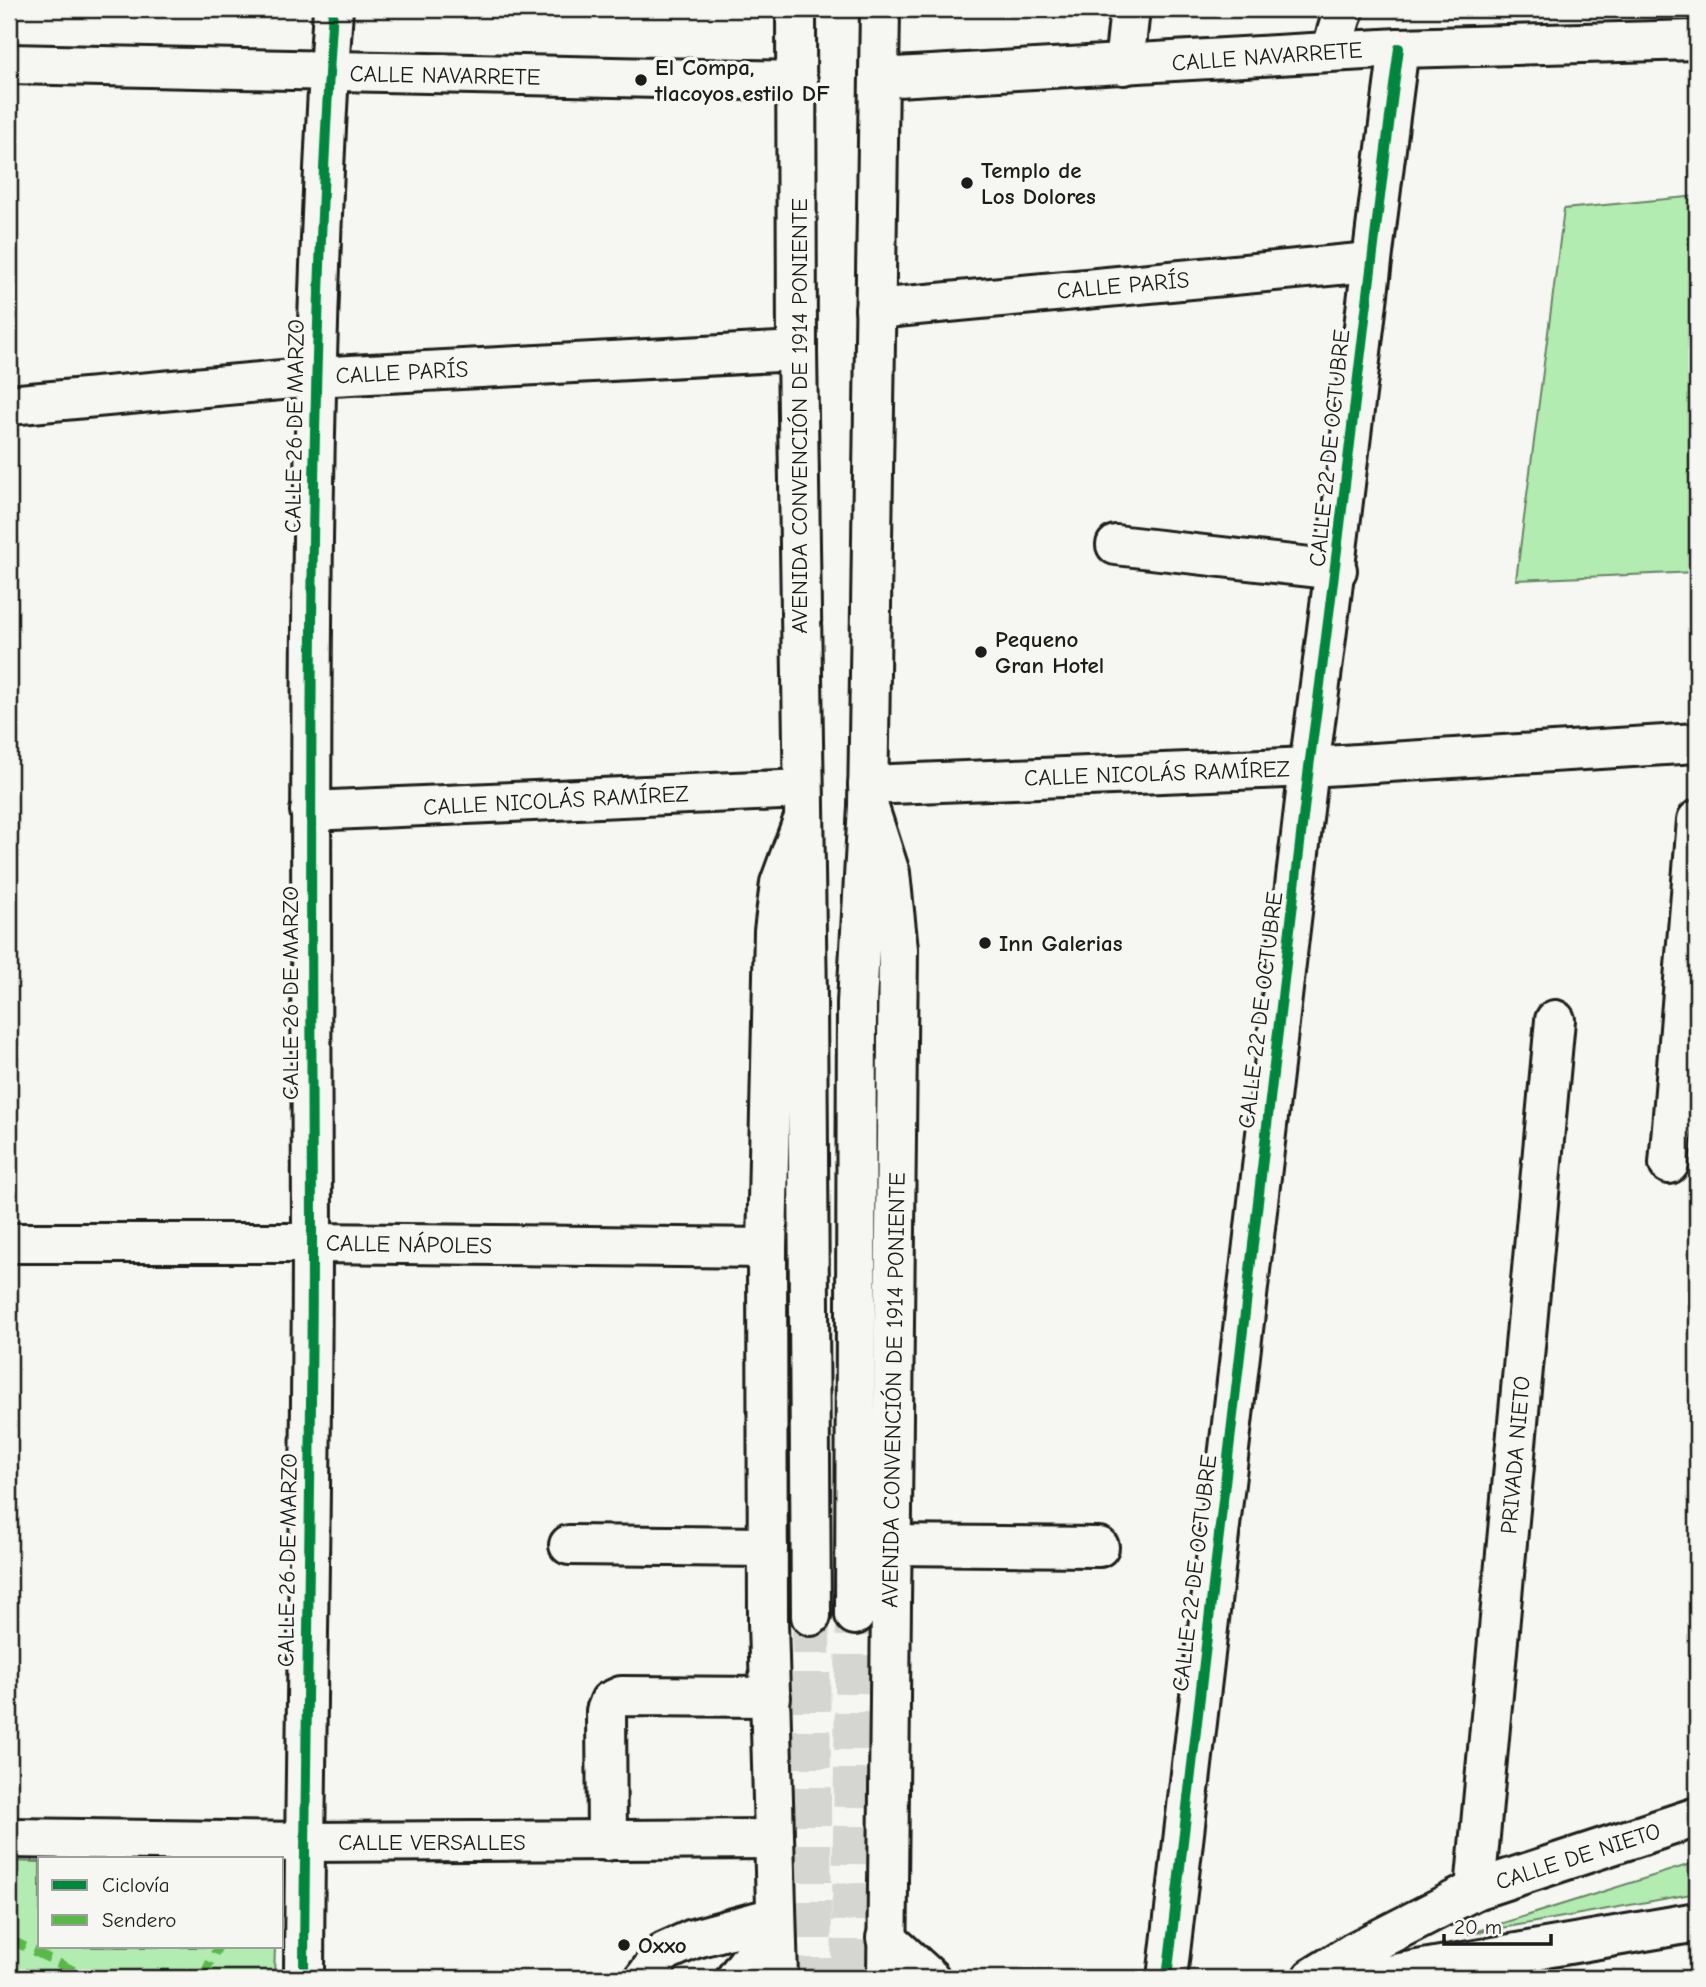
<svg xmlns="http://www.w3.org/2000/svg" width="1706" height="1987" font-family="'Comic Neue',sans-serif">
<style>
.green{fill:#b2ecb0;stroke:#678466;stroke-width:2}
.lines{fill:none;stroke-linecap:round;stroke-linejoin:round}
.major-tunnel{stroke:#d5d5d2;stroke-width:38;stroke-dasharray:38 19;stroke-linecap:butt}
.minor-casing{stroke:#1c1c1c;stroke-width:44}
.major-casing{stroke:#1c1c1c;stroke-width:44}
.minor{stroke:#f6f6f2;stroke-width:38}
.major{stroke:#f6f6f2;stroke-width:38}
.quiet{stroke:#58b947;stroke-width:9;stroke-dasharray:18 9;stroke-linecap:butt}
.cycleway-casing{stroke:#f6f6f2;stroke-width:15}
.cycleway{stroke:#00873e;stroke-width:10}
.poi-dot{fill:#1c1c1c;stroke:#f6f6f2;stroke-width:2.5}
.labels{text-anchor:middle;stroke-width:7;stroke-linejoin:round;paint-order:stroke}
.street-label{font-size:23px;fill:#1c1c1c;stroke:#f6f6f2}
.poi-label{font-size:23px;font-weight:bold;fill:#1c1c1c;stroke:#f6f6f2;text-anchor:start}
</style>
<rect width="100%" height="100%" fill="#f6f6f2"/>
<filter id="ink" filterUnits="userSpaceOnUse"><feTurbulence type="fractalNoise" baseFrequency=".0143" numOctaves="2"/><feDisplacementMap in="SourceGraphic" scale="14" xChannelSelector="R" yChannelSelector="G"/><feConvolveMatrix kernelMatrix="1 2 1 2 8 2 1 2 1" color-interpolation-filters="sRGB"/></filter>
<g filter="url(#ink)">
<g class="green">
<polygon points="1697,196 1697,572 1516,580 1564,209"/>
<polygon points="9,1861 40,1862 40,1947 275,1947 274,1978 9,1978"/>
<polygon points="1697,1862 1697,1893 1468,1934"/>
</g>
<g class="lines">
<g class="major-tunnel">
<polyline points="811,1616 813,1978"/>
<polyline points="850,1978 855,1615"/>
</g>
<defs>
<g id="minor">
<polyline points="1331,51 1344,9"/>
<polyline points="9,64 798,81"/>
<polyline points="1124,65 1130,9"/>
<polyline points="879,78 1399,48 1697,40"/>
<polyline points="875,309 1370,262"/>
<polyline points="9,405 314,377 797,351"/>
<polyline points="1116,545 1337,570"/>
<polyline points="868,785 1309,767 1697,743"/>
<polyline points="869,808 890,873 898,949 887,1978"/>
<polyline points="310,811 802,789"/>
<polyline points="1669,1164 1697,820"/>
<polyline points="9,1243 312,1243 767,1248"/>
<polyline points="569,1545 768,1547"/>
<polyline points="891,1545 1099,1547"/>
<polyline points="9,1838 304,1842 772,1839"/>
<polyline points="607,1841 606,1711 610,1701 621,1696 771,1697"/>
<polyline points="1475,1890 1555,1020"/>
<path d="M304,1978C305,1731 312,1483 312,1236C311,826 306,417 333,9"/>
<polyline points="645,1978 664,1952 693,1939 774,1917"/>
<polyline points="778,1978 768,1622 767,1248 774,931 780,883 802,823"/>
<path d="M1167,1978L1309,767C1342,527 1367,287 1399,48"/>
<polyline points="1312,1978 1354,1952 1475,1890 1697,1817"/>
</g>
<g id="major">
<polyline points="796,9 797,351 807,1000 811,1616"/>
<polyline points="855,1615 857,1003 868,806 880,9"/>
<polyline points="886,1938 930,1978"/>
<polyline points="736,1978 774,1927"/>
<polyline points="1371,1978 1697,1922"/>
</g>
</defs>
<use href="#minor" class="minor-casing"/>
<use href="#major" class="major-casing"/>
<use href="#minor" class="minor"/>
<use href="#major" class="major"/>
<g class="quiet">
<polyline points="9,1939 89,1978"/>
<polyline points="202,1978 218,1947"/>
</g>
<defs>
<g id="cycleway">
<path d="M304,1978C305,1731 312,1483 312,1236C311,826 306,417 333,9"/>
<path d="M1167,1978L1309,767C1342,527 1367,287 1399,48"/>
</g>
</defs>
<use href="#cycleway" class="cycleway-casing"/>
<use href="#cycleway" class="cycleway"/>
</g>
</g>
<g class="poi-dot">
<circle cx="641" cy="80" r="7"/>
<circle cx="967" cy="183" r="7"/>
<circle cx="981" cy="652" r="7"/>
<circle cx="985" cy="943" r="7"/>
<circle cx="624" cy="1945" r="7"/>
</g>
<g class="labels">
<g class="street-label">
<text transform="translate(1267 56) rotate(-4)" y="8">CALLE NAVARRETE</text>
<text transform="translate(445 75) rotate(1)" y="8">CALLE NAVARRETE</text>
<text transform="translate(1123 285) rotate(-5)" y="8">CALLE PARÍS</text>
<text transform="translate(402 372) rotate(-3)" y="8">CALLE PARÍS</text>
<text transform="translate(799 416) rotate(-90)" y="8">AVENIDA CONVENCIÓN DE 1914 PONIENTE</text>
<text transform="translate(294 426) rotate(-89)" y="8">CALLE 26 DE MARZO</text>
<text transform="translate(1329 448) rotate(-84)" y="8">CALLE 22 DE OCTUBRE</text>
<text transform="translate(1157 773) rotate(-2)" y="8">CALLE NICOLÁS RAMÍREZ</text>
<text transform="translate(556 800) rotate(-3)" y="8">CALLE NICOLÁS RAMÍREZ</text>
<text transform="translate(290 993) rotate(-90)" y="8">CALLE 26 DE MARZO</text>
<text transform="translate(1260 1010) rotate(-83)" y="8">CALLE 22 DE OCTUBRE</text>
<text transform="translate(409 1244) rotate(1)" y="8">CALLE NÁPOLES</text>
<text transform="translate(893 1390) rotate(-89)" y="8">AVENIDA CONVENCIÓN DE 1914 PONIENTE</text>
<text transform="translate(1515 1455) rotate(-85)" y="8">PRIVADA NIETO</text>
<text transform="translate(287 1560) rotate(-89)" y="8">CALLE 26 DE MARZO</text>
<text transform="translate(1194 1573) rotate(-83)" y="8">CALLE 22 DE OCTUBRE</text>
<text x="432" y="1850">CALLE VERSALLES</text>
<text transform="translate(1578 1856) rotate(-18)" y="8">CALLE DE NIETO</text>
</g>
<g class="poi-label">
<text x="655" y="75">El Compa,<tspan x="655" dy="26">tlacoyos estilo DF</tspan></text>
<text x="981" y="178">Templo de<tspan x="981" dy="26">Los Dolores</tspan></text>
<text x="995" y="647">Pequeno<tspan x="995" dy="26">Gran Hotel</tspan></text>
<text x="999" y="951">Inn Galerias</text>
<text x="638" y="1953">Oxxo</text>
</g>
</g>
<rect width="1706" height="1987" fill="none" stroke="#f6f6f2" stroke-width="35"/>
<rect x="18" y="18" width="1671" height="1952" fill="none" stroke="#1c1c1c" stroke-width="2.5" filter="url(#ink)"/>
<rect x="38" y="1857" width="245" height="91" fill="#f6f6f2" stroke="#9f9f9c" stroke-width="2"/>
<rect x="52" y="1880" width="35" height="10" fill="#00873e" stroke="#9f9f9c" stroke-width="2"/>
<text x="102" y="1892" font-size="21" fill="#1c1c1c">Ciclovía</text>
<rect x="52" y="1915" width="35" height="10" fill="#58b947" stroke="#9f9f9c" stroke-width="2"/>
<text x="102" y="1927" font-size="21" fill="#1c1c1c">Sendero</text>
<path d="M1444 1934v10h107v-10" fill="none" stroke="#1c1c1c" stroke-width="3.5"/>
<text x="1454" y="1934" font-size="21" fill="#1c1c1c" stroke="#f6f6f2" stroke-width="5" paint-order="stroke">20 m</text>
</svg>
